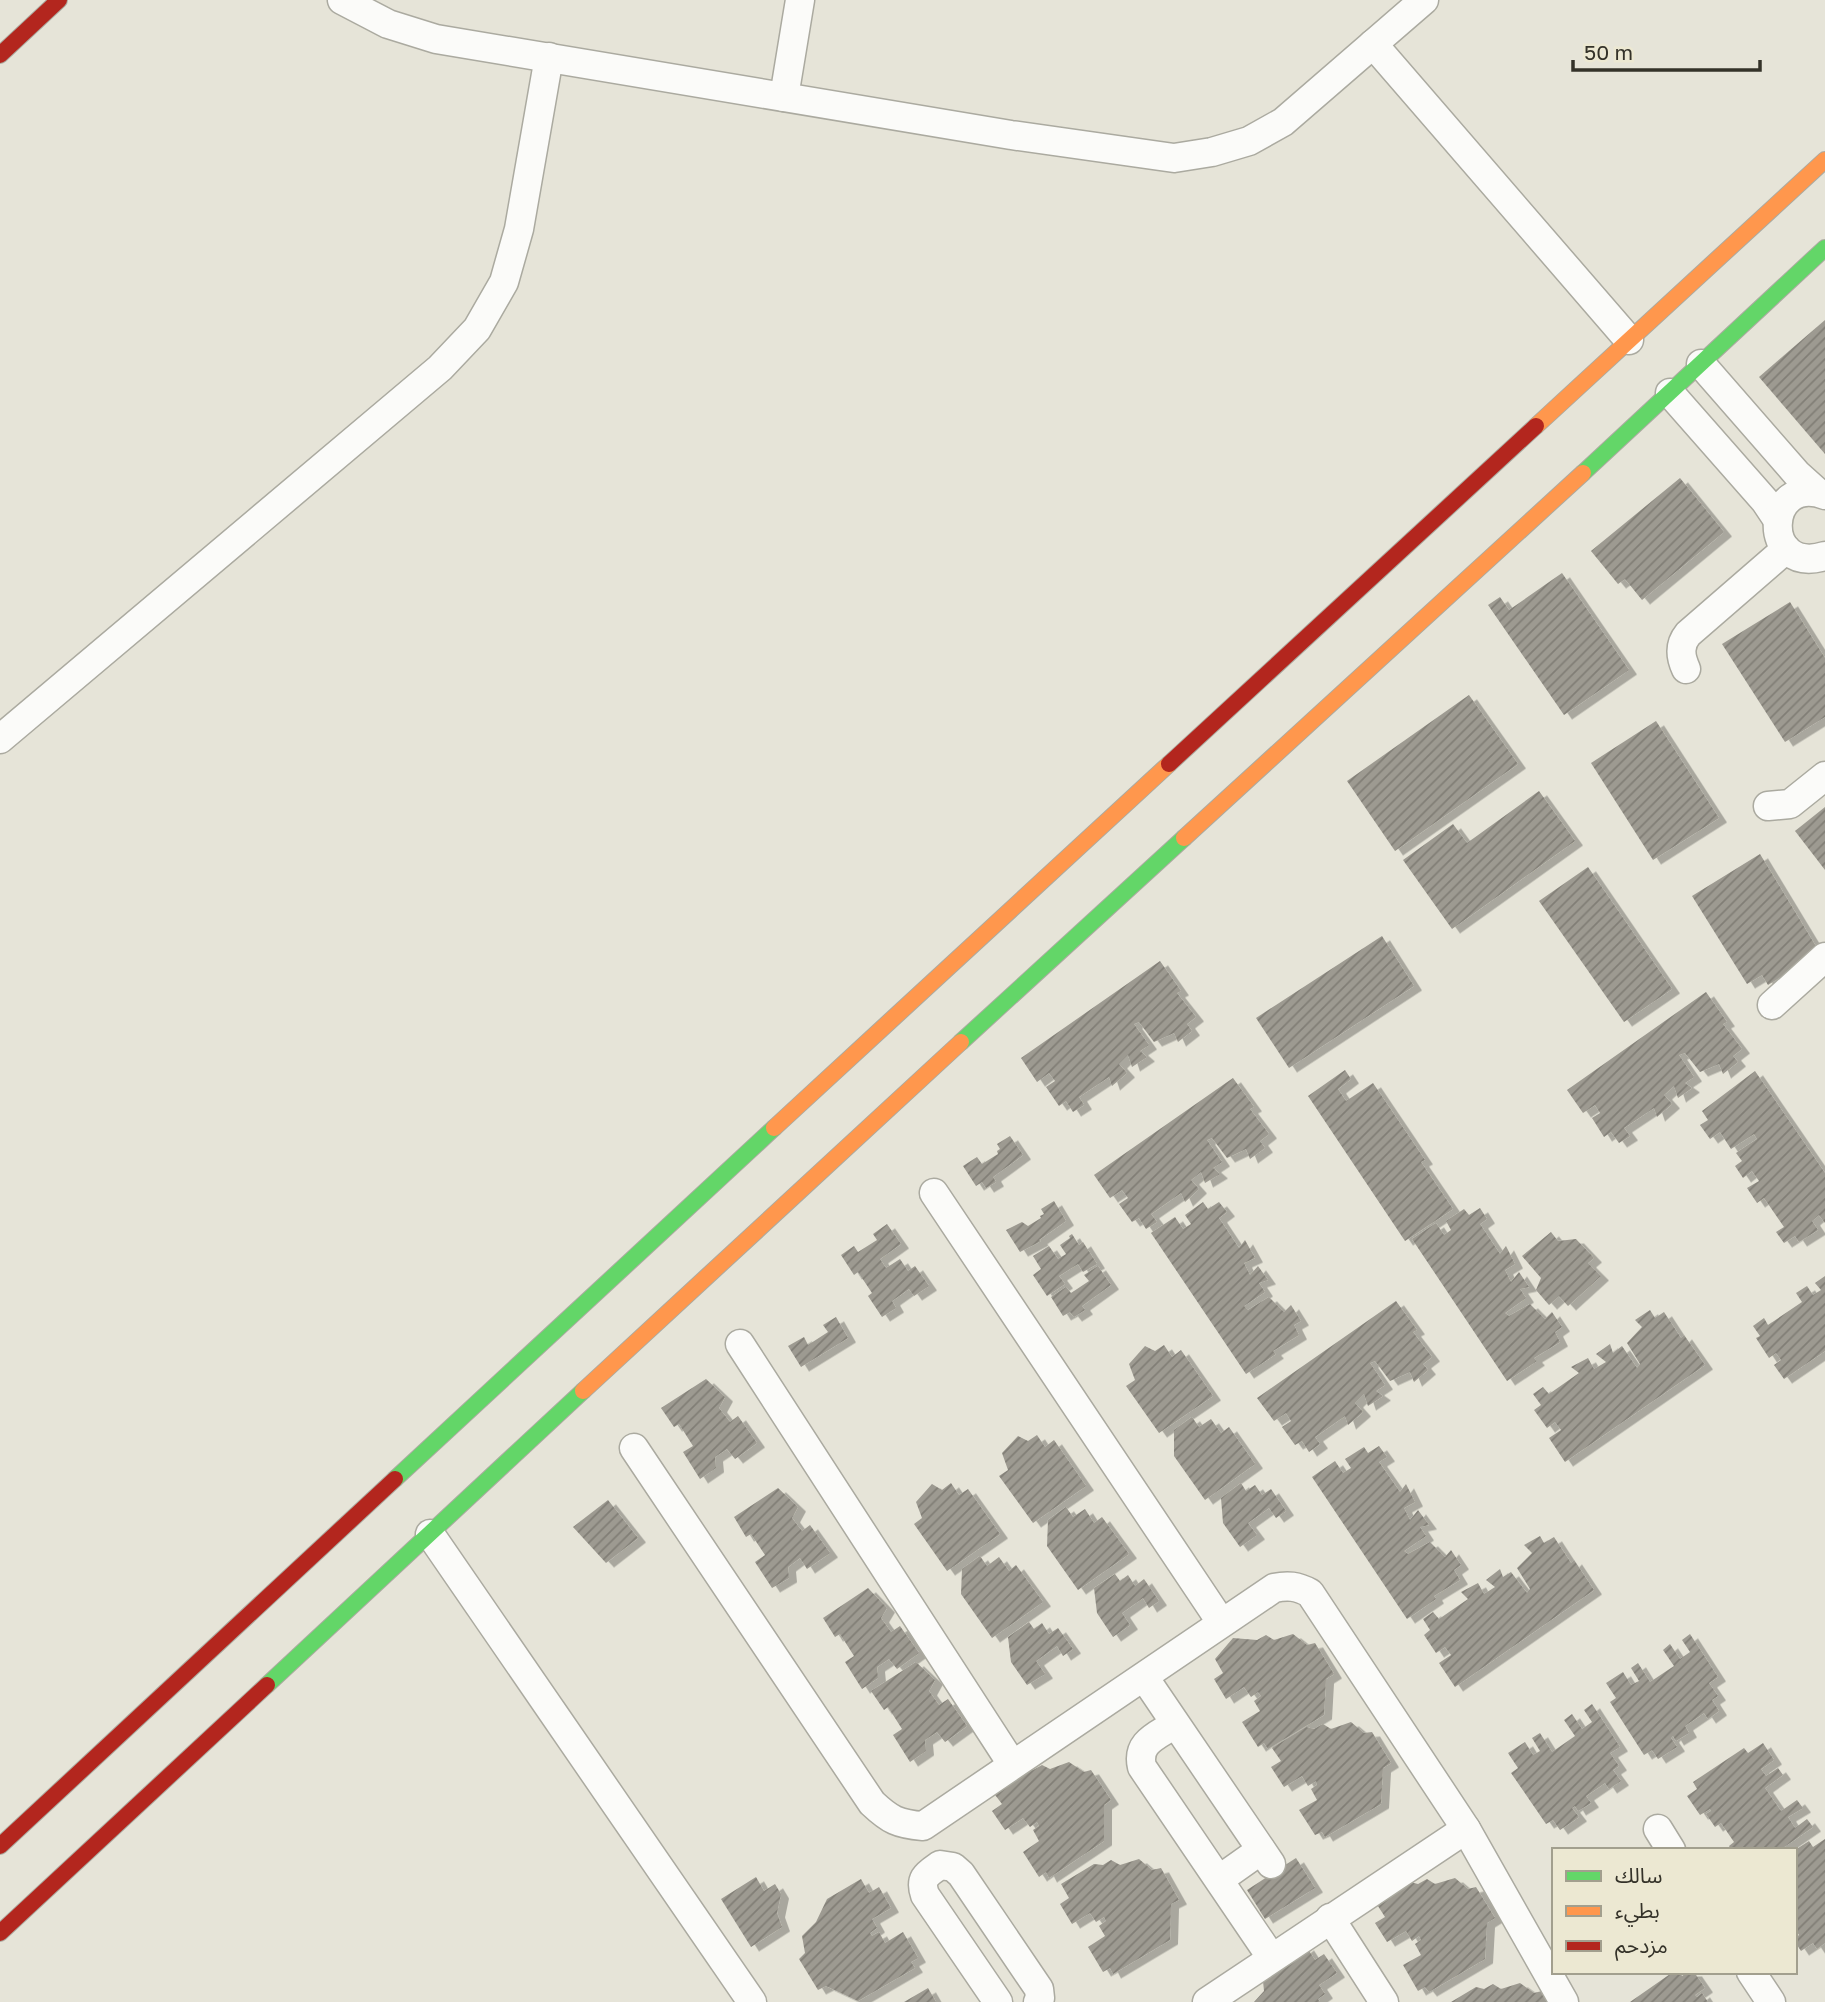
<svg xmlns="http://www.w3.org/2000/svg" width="1825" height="2002" font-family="'Golos Text','Noto Sans Arabic',sans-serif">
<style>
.building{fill:url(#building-hatch);filter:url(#shadow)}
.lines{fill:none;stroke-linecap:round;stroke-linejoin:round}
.street-casing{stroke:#abaaa0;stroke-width:31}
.fast-casing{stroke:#abaaa0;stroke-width:18}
.slow-casing{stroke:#abaaa0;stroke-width:18}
.jam-casing{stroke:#abaaa0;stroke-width:18}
.street{stroke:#fbfbf9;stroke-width:28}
.fast{stroke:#63d668;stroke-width:16}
.slow{stroke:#ff974d;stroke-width:16}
.jam{stroke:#b3261e;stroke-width:16}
</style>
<defs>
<pattern id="building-hatch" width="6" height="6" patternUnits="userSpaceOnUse" patternTransform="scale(1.75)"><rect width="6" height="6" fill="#9d9a91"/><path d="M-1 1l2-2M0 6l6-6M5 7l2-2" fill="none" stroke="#817e76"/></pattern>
<filter id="shadow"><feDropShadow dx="8" dy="4.5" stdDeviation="0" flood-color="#0004"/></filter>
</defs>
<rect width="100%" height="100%" fill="#e6e4d8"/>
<g class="building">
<polygon points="1825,320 1825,454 1759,377"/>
<polygon points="1680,478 1724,532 1642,600 1625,579 1618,584 1591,551"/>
<polygon points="1562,573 1629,670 1564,715 1488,605 1500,597 1509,610"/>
<polygon points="1790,602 1825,658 1825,717 1785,742 1722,644"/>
<polygon points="1469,695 1518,764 1395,851 1347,781"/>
<polygon points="1656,721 1719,818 1653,860 1591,763"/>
<polygon points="1539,791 1575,841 1452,929 1403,860 1453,824 1467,843"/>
<polygon points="1825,807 1825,870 1795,831"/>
<polygon points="1760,854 1820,953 1768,985 1762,975 1747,984 1692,896"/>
<polygon points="1588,867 1672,989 1624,1022 1539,901"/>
<polygon points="1382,936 1414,986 1289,1068 1256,1018"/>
<polygon points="1160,961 1181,991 1177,993 1196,1017 1187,1024 1192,1031 1178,1042 1174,1033 1154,1042 1139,1022 1134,1024 1149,1045 1140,1051 1147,1057 1132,1067 1128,1055 1119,1064 1127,1073 1112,1086 1109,1077 1079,1097 1084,1105 1073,1112 1066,1101 1059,1106 1046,1087 1055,1081 1049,1073 1037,1082 1021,1058"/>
<polygon points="1706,992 1727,1022 1723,1024 1742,1049 1733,1056 1738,1062 1723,1074 1719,1064 1700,1072 1685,1053 1679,1055 1694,1077 1685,1083 1692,1088 1678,1098 1674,1086 1664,1095 1672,1104 1657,1117 1654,1108 1624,1128 1630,1136 1619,1143 1611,1132 1604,1137 1592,1118 1600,1113 1595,1105 1583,1113 1567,1090"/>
<polygon points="1345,1070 1351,1079 1338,1089 1346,1101 1373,1083 1425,1160 1421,1162 1453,1209 1405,1241 1308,1096"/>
<polygon points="1755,1071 1825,1173 1825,1223 1819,1215 1812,1221 1818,1230 1799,1242 1795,1236 1784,1243 1776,1232 1784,1227 1764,1198 1757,1203 1747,1188 1759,1181 1752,1171 1743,1178 1735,1166 1742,1161 1736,1153 1757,1139 1754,1134 1731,1149 1720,1132 1710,1139 1700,1125 1708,1120 1702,1111"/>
<polygon points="1233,1078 1254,1107 1250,1109 1269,1134 1260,1141 1265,1148 1250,1159 1246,1149 1227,1158 1212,1138 1207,1140 1222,1162 1213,1168 1220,1174 1205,1183 1201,1172 1191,1180 1199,1189 1185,1202 1181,1193 1151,1214 1157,1222 1146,1229 1139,1218 1132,1222 1119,1204 1128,1198 1122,1190 1110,1198 1094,1175"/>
<polygon points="1010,1136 1023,1155 993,1177 996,1182 986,1188 982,1182 976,1186 963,1166 977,1157 982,1164 998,1154 997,1151 1000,1149 997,1144"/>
<polygon points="1054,1201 1066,1221 1039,1240 1041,1241 1020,1252 1006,1230 1022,1222 1028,1226 1041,1218 1040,1216 1044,1214 1041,1209"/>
<polygon points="1203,1202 1208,1209 1219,1202 1227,1212 1219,1218 1239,1248 1245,1240 1255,1258 1244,1263 1250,1275 1258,1266 1268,1280 1259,1283 1265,1292 1244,1306 1248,1310 1269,1297 1284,1312 1291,1305 1301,1321 1294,1325 1299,1335 1273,1351 1276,1354 1246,1374 1151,1233 1175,1217 1183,1229 1191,1224 1185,1215"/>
<polygon points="1480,1208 1487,1219 1480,1224 1500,1254 1506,1246 1515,1264 1505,1270 1511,1282 1519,1272 1529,1287 1520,1289 1526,1298 1505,1313 1509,1316 1530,1304 1545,1319 1552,1312 1562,1327 1555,1332 1560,1342 1534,1358 1537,1361 1507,1381 1412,1239 1436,1223 1444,1235 1451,1230 1446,1221 1464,1209 1469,1215"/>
<polygon points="887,1224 901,1244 880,1259 886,1268 900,1259 908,1271 915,1266 929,1286 914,1296 909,1289 892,1301 896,1308 882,1317 868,1296 872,1293 858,1272 854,1275 841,1255 854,1246 858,1252 877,1240 873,1234"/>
<polygon points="1551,1232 1558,1241 1576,1239 1594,1258 1588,1263 1601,1276 1568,1306 1559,1296 1549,1305 1536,1290 1541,1278 1522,1256"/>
<polygon points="1072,1234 1079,1245 1083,1242 1097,1264 1083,1272 1078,1264 1059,1276 1065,1284 1047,1296 1033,1275 1041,1269 1033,1256 1049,1246 1058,1259 1066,1254 1060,1245 1070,1238 1069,1236"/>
<polygon points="1098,1266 1111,1285 1082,1306 1085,1310 1074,1317 1070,1312 1063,1316 1051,1297 1066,1287 1071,1293 1089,1281 1084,1275"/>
<polygon points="1825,1276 1825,1351 1784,1379 1774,1365 1781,1360 1776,1353 1769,1358 1756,1338 1760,1336 1753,1326 1764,1318 1768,1325 1802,1302 1796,1293 1807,1286 1813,1295 1821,1290 1815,1283"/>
<polygon points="1396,1301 1417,1330 1413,1332 1432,1357 1423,1364 1428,1370 1414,1382 1410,1372 1390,1381 1375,1361 1370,1363 1385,1385 1376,1391 1383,1396 1368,1406 1364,1394 1355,1403 1363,1412 1348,1425 1345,1416 1315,1437 1320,1444 1309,1452 1302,1441 1295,1445 1282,1427 1291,1421 1286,1413 1274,1421 1257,1398"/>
<polygon points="1650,1310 1655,1318 1664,1312 1681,1338 1684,1335 1705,1365 1565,1462 1549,1438 1561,1430 1555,1422 1547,1428 1534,1410 1541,1405 1533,1394 1543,1387 1549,1394 1579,1373 1571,1367 1588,1358 1594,1369 1606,1362 1596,1354 1610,1344 1613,1353 1622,1346 1637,1368 1640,1364 1627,1343 1642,1327 1635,1320"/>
<polygon points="836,1317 848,1338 801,1367 788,1346 804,1337 808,1345 828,1332 823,1325"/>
<polygon points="1164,1345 1172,1357 1181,1350 1213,1396 1159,1433 1126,1386 1135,1380 1129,1364 1145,1346 1155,1351"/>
<polygon points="706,1379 725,1397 719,1408 730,1422 738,1416 757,1443 735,1459 727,1449 715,1457 716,1468 700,1479 683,1452 693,1446 679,1424 674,1427 661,1408"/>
<polygon points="1192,1417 1199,1427 1211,1419 1221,1433 1229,1427 1255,1464 1205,1500 1174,1456 1174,1430"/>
<polygon points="1037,1435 1045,1447 1054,1440 1086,1486 1033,1523 999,1476 1008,1470 1002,1453 1018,1436 1028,1441"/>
<polygon points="1379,1446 1387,1457 1379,1462 1400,1492 1406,1484 1415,1502 1404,1508 1410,1520 1418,1510 1429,1525 1420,1527 1426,1536 1404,1551 1408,1554 1430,1542 1445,1557 1451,1550 1461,1565 1454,1570 1460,1580 1434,1596 1436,1599 1407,1619 1312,1477 1335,1461 1343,1473 1351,1468 1345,1459 1364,1447 1368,1453"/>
<polygon points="951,1483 959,1495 968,1489 1000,1534 947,1571 914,1524 922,1518 916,1502 932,1484 942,1490"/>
<polygon points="1241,1483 1246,1491 1255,1485 1262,1495 1271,1489 1286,1511 1276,1518 1269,1508 1248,1523 1257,1535 1240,1547 1223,1523 1221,1498"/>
<polygon points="778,1488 798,1507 792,1518 802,1531 810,1525 830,1553 807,1569 800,1558 788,1567 789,1578 772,1588 755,1562 765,1555 751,1534 746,1537 734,1517"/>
<polygon points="608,1500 638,1538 606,1563 573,1527"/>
<polygon points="1066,1507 1073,1517 1085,1509 1094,1523 1102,1517 1129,1554 1078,1590 1047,1546 1048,1520"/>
<polygon points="1540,1536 1544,1543 1554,1537 1571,1563 1574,1560 1594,1590 1455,1687 1439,1663 1451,1655 1445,1647 1436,1653 1424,1635 1430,1630 1423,1619 1433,1612 1439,1619 1468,1599 1461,1592 1478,1583 1484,1594 1495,1587 1486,1580 1500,1569 1503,1577 1511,1572 1527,1593 1530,1589 1517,1568 1532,1553 1524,1545"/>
<polygon points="980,1556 987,1566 999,1557 1009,1571 1016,1565 1043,1602 992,1638 961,1594 962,1569"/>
<polygon points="1115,1574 1120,1581 1128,1575 1135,1586 1144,1579 1159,1601 1149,1608 1143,1598 1122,1613 1130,1625 1113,1637 1097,1613 1094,1588"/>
<polygon points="868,1588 887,1608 881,1618 891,1632 900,1626 919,1653 897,1669 889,1659 877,1667 878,1678 862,1689 845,1662 854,1656 840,1634 835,1637 823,1618"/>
<polygon points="1029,1622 1034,1629 1042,1623 1049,1634 1058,1628 1073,1649 1063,1656 1057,1646 1036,1661 1045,1674 1027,1685 1011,1662 1008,1637"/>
<polygon points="1293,1634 1307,1645 1315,1643 1334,1674 1326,1679 1324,1715 1268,1749 1264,1743 1258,1747 1242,1722 1260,1711 1254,1701 1261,1696 1258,1692 1251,1697 1244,1687 1226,1699 1214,1679 1223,1673 1215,1659 1233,1638 1257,1640 1266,1635 1274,1640"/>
<polygon points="1690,1634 1718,1677 1709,1683 1718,1696 1712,1700 1719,1711 1708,1719 1704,1713 1685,1726 1689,1733 1676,1741 1673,1736 1671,1738 1677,1747 1658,1759 1652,1750 1644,1755 1610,1702 1616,1698 1606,1683 1623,1672 1631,1685 1639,1681 1631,1668 1638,1663 1650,1682 1674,1666 1663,1650 1670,1644 1680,1659 1690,1652 1682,1640"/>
<polygon points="916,1662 935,1680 929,1691 939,1705 948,1699 967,1726 945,1742 937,1732 925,1740 926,1751 910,1762 893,1735 902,1729 888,1707 884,1710 871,1691"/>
<polygon points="1592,1704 1620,1747 1610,1753 1619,1766 1613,1770 1621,1781 1609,1789 1605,1783 1586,1796 1591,1803 1578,1811 1575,1806 1572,1808 1579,1817 1560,1830 1553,1820 1546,1824 1511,1773 1518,1768 1508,1753 1525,1742 1533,1755 1540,1751 1532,1738 1540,1733 1552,1752 1575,1736 1564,1720 1572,1714 1582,1729 1592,1722 1584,1710"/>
<polygon points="1351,1722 1364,1733 1372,1732 1391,1763 1383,1768 1381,1804 1325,1837 1322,1832 1315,1835 1299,1810 1317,1800 1311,1789 1317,1785 1316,1781 1308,1786 1302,1776 1284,1787 1271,1767 1281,1761 1272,1748 1306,1727 1314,1729 1323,1724 1331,1729"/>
<polygon points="1763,1743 1774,1760 1761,1769 1766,1776 1778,1768 1783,1775 1765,1788 1781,1811 1797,1800 1803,1808 1788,1817 1795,1828 1807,1819 1813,1827 1780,1850 1767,1850 1765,1847 1760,1850 1731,1850 1729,1846 1734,1842 1721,1823 1715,1827 1706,1814 1711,1811 1710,1809 1700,1815 1687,1796 1697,1789 1693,1782 1744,1748 1748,1753"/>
<polygon points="1069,1762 1084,1772 1091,1770 1111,1800 1104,1805 1104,1841 1049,1878 1046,1872 1039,1877 1023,1852 1039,1841 1033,1830 1039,1826 1037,1822 1030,1827 1023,1818 1005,1830 992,1811 1002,1804 992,1791 1025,1769 1033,1770 1042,1765 1050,1769"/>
<polygon points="1825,1839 1825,1943 1817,1949 1813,1943 1801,1951 1795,1942 1795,1938 1799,1935 1795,1929 1795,1850 1809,1841 1813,1847"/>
<polygon points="1296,1858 1315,1888 1265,1919 1247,1890"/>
<polygon points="1139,1859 1152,1870 1161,1868 1179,1900 1171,1904 1170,1940 1113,1974 1110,1968 1103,1972 1088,1947 1105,1936 1099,1926 1106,1921 1104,1917 1096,1922 1090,1913 1072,1924 1060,1904 1069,1898 1061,1884 1094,1864 1103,1865 1111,1860 1120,1865"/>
<polygon points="756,1877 764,1891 775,1884 781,1894 777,1913 782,1927 751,1947 721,1899"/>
<polygon points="1455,1878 1468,1889 1476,1887 1495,1918 1487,1923 1485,1959 1429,1992 1425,1987 1418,1991 1403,1965 1421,1955 1415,1944 1421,1940 1419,1936 1412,1941 1406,1931 1387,1942 1375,1923 1385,1917 1376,1903 1410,1882 1418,1884 1427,1879 1435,1884"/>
<polygon points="861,1879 869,1893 879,1887 891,1908 872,1919 877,1928 870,1933 872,1936 879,1932 885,1943 903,1932 918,1958 911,1962 915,1968 858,2001 826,1986 818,1990 799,1959 805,1953 802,1936 816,1922 827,1899"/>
<polygon points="1306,1946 1315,1960 1324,1954 1337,1973 1319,1985 1325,1994 1318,1999 1320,2002 1254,2002 1264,1991 1263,1981"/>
<polygon points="1673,1972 1680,1972 1682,1976 1688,1972 1694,1972 1705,1988 1695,1995 1697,1997 1702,1993 1708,2002 1630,2002"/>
<polygon points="1520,1983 1534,1993 1542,1991 1548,2002 1451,2002 1476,1987 1484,1989 1493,1984 1501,1989"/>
<polygon points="928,1988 936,2002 904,2002"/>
</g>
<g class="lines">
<defs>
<g id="street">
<polyline points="342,0 388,24 436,39 1011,135 1174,158 1212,152 1249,141 1283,122 1424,0"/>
<polyline points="1373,44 1629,340"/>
<polyline points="784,97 800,0"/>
<polyline points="1701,364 1797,474 1817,492"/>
<polyline points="1670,393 1765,501 1777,519"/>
<path d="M1825,495C1764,473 1760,576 1825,556"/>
<path d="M1686,669C1680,656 1679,645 1688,634L1786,549"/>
<polyline points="0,739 440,368 477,329 504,282 519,229 549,57"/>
<polyline points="1768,806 1790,804 1825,776"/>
<polyline points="1772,1005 1825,957"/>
<polyline points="934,1193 1221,1622"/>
<polyline points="740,1344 1012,1764"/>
<path d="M634,1448L872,1803C890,1820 898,1824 923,1826L1274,1588C1288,1585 1297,1586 1310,1593L1466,1829L1564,2002"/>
<polyline points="430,1534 752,2002"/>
<polyline points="1144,1677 1271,1864"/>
<path d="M1175,1724C1157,1736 1136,1742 1142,1767L1271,1957"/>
<polyline points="1658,1829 1671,1850"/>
<polyline points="1220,1879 1261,1850"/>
<polyline points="1330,1918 1384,2002"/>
<polyline points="1751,1972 1771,2002"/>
<path d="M998,2002L925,1895C919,1878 927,1874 940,1865L953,1867L961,1874L1039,1989L1040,1998L1038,2002"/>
<polyline points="1207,2002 1466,1829"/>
</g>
<g id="fast">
<polyline points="1583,473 1825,248"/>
<polyline points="961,1042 1184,838"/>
<polyline points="395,1479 774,1128"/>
<polyline points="267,1685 583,1391"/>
</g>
<g id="slow">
<polyline points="1536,426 1825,160"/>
<polyline points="1184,838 1583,473"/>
<polyline points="774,1128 1169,764"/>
<polyline points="583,1391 961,1042"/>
</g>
<g id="jam">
<polyline points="0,55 59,0"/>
<polyline points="1169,764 1536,426"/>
<polyline points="0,1846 395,1479"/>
<polyline points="0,1933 267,1685"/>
</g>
</defs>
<use href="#street" class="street-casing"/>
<use href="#fast" class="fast-casing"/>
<use href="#slow" class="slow-casing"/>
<use href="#jam" class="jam-casing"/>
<use href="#street" class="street"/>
<use href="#fast" class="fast"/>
<use href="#slow" class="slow"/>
<use href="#jam" class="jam"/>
</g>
<rect x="1552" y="1848" width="245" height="126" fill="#ece8d2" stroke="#a29f8e" stroke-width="2"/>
<rect x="1566" y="1871" width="35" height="10" fill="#63d668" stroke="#a29f8e" stroke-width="2"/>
<text x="1615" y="1883" font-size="21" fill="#343229">سالك</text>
<rect x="1566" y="1906" width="35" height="10" fill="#ff974d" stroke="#a29f8e" stroke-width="2"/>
<text x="1615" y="1918" font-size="21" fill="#343229">بطيء</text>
<rect x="1566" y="1941" width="35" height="10" fill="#b3261e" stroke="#a29f8e" stroke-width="2"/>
<text x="1615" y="1953" font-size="21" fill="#343229">مزدحم</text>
<path d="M1573 60v10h187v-10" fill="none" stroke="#343229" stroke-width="3.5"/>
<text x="1584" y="60" font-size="21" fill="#343229" stroke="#ece8d2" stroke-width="5" paint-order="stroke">50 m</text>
</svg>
